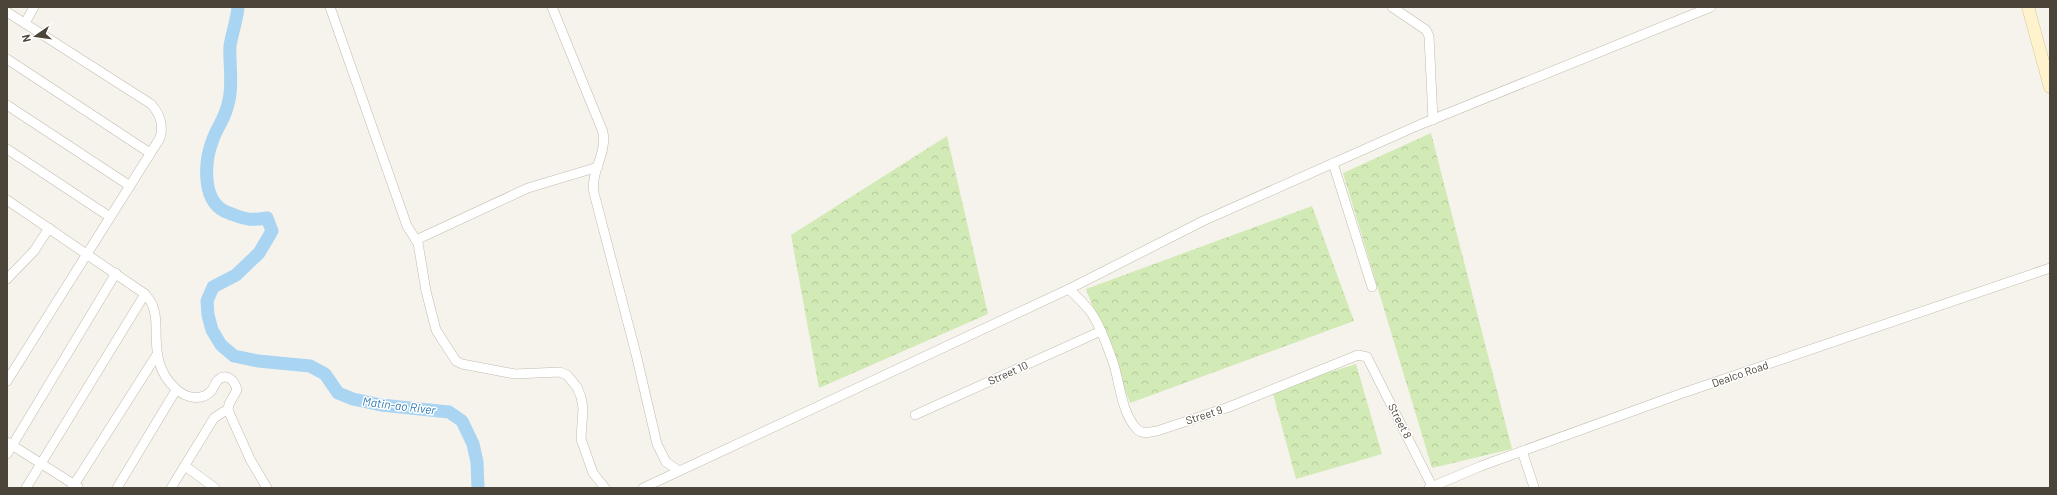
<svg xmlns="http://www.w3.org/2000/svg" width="2057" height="495" font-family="Barlow,sans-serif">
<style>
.forest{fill:url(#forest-crowns)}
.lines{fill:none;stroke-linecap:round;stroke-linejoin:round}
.river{stroke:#a9d4f2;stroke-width:13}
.street-casing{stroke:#c2bbae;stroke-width:10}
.secondary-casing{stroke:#d6c79b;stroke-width:13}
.street{stroke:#fff;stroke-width:9}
.secondary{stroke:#fff3cd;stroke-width:12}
.labels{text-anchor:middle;stroke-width:3;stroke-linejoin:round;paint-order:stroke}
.street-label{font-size:11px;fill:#4b4439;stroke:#fff}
.water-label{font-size:12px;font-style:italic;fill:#2e7ab2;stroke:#fff}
</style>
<defs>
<pattern id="forest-crowns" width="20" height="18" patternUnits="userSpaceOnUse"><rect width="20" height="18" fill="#d2eab5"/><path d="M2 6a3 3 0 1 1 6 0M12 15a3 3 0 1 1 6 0" fill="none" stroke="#b6ca9c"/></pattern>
</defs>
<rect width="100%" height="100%" fill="#f6f3ec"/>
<g class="forest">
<polygon points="1431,133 1512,449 1432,468 1343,173"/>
<polygon points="947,136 988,314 819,388 791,235"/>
<polygon points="1312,206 1354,321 1130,403 1086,289"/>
<polygon points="1356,364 1382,454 1296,479 1272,390"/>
</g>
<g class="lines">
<path class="river" d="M238,7C237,20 232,33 230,46C229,64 233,82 229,100C226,117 219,124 213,139C204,162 201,204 229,213C246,219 249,221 267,218L272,231L259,253L236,275L213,287L207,301L208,315L212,330L221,345L234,356L258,361L310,366L325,374L338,393L353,399L381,405L449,412L462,421L473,444L477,462L478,488"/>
<defs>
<g id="street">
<polyline points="330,7 407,226 418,243 426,291 436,330 456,361 462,364 515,374 560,372 567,375 577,387 581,397 583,408 581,439 593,473 605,488"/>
<path d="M552,7L603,132C607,155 590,172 594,193L636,354L657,444L666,462L679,471"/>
<polyline points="1392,7 1426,30 1429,36 1433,120"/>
<path d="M7,12L151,104C160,114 164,124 160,138L7,381"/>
<polyline points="25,23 34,7"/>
<polyline points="7,59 150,153"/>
<polyline points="7,105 130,186"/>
<polyline points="7,149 110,217"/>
<polyline points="1333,163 1372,287"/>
<path d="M7,200L145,294C148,298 152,302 153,307C156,314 156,321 156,328C156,352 157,372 176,389C186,398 202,402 212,390C214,387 215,383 218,380C227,372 235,381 237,390L229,404L228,410L250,459L267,488"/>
<polyline points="416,240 528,188 598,167"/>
<polyline points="7,279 34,251 49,228"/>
<path d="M1069,289C1077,297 1086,305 1092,314C1102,329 1108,348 1114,365C1120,385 1122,414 1137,429C1143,435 1149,432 1157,431L1229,407L1358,355L1367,357L1432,486"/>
<polyline points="915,415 1101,331"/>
<polyline points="7,442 78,487"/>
<polyline points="1522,451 1534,487"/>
<polyline points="7,454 116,273"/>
<polyline points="185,466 215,488"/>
<polyline points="26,488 145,294"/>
<polyline points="72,488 156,356"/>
<polyline points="117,488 176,390"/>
<polyline points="171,488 214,418 223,412 228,410"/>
<polyline points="643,488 1069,289 1203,221 1419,125 1711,7"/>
<polyline points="1429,488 1481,466 1680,394 2050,268"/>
</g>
<polyline id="secondary" points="2028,7 2050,87"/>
</defs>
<use href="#street" class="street-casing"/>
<use href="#secondary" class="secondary-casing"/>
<use href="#street" class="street"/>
<use href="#secondary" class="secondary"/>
</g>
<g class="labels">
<g class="street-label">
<text transform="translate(1008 373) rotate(-24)" y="4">Street 10</text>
<text transform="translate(1740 374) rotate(-19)" y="4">Dealco Road</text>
<text transform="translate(1204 415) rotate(-18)" y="4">Street 9</text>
<text transform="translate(1400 421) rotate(63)" y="4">Street 8</text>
</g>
<g class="water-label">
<text transform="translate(399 406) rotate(7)" y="4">Matin-ao River</text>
</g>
</g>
<rect width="2057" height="495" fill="none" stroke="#4b4439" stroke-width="16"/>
<g transform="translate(36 36) rotate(257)" stroke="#ffffff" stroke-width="3" paint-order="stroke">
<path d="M0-3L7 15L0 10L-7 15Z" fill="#4b4439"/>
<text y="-6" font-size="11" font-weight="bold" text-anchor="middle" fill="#4b4439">N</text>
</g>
</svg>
